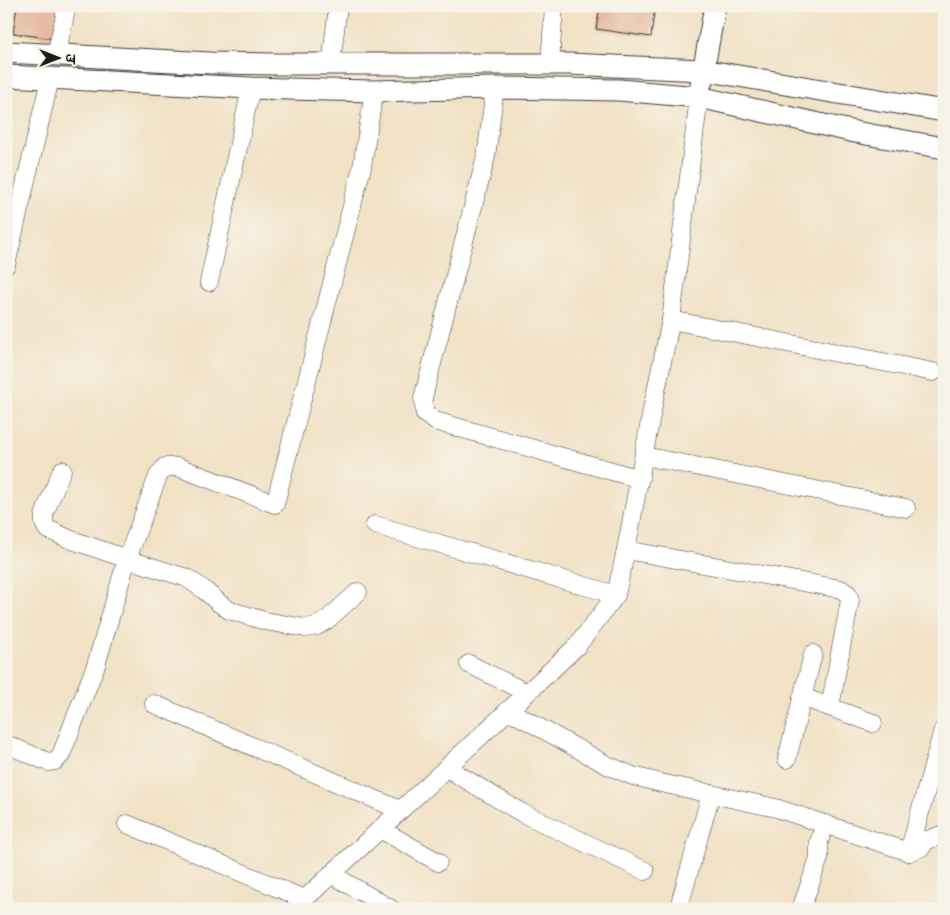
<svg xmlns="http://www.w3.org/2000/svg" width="950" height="915" font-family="Kalam,'Playpen Sans Deva',sans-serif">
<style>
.building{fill:#e3b59a}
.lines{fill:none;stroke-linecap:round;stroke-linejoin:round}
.minor-casing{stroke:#3c3a35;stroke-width:19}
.major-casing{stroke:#3c3a35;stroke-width:23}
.minor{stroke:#fff;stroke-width:18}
.major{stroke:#fff;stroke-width:21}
</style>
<rect width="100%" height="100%" fill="#f7f3e8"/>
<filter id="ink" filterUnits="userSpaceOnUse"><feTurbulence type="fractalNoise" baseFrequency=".02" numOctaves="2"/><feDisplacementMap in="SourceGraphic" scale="10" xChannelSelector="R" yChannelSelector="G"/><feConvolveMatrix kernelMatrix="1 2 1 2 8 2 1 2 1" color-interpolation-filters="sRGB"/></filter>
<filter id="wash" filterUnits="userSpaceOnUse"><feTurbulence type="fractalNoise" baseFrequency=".0096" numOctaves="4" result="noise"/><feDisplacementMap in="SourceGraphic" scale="20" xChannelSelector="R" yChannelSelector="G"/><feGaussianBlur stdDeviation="1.12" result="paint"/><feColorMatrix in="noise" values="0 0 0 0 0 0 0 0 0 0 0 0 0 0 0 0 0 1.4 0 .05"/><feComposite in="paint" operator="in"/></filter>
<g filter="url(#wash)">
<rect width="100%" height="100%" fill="#f1e1c5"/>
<g id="blocks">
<g class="building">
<polygon points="17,6 42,6 58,8 54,39 13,33"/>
<polygon points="600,6 655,6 651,37 596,29"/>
</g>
</g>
</g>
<g filter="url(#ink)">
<use href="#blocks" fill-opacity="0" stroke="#3c3a35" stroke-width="1"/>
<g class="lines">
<defs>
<g id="minor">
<polyline points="56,55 67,6"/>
<polyline points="331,64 338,6"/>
<polyline points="550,64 554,6"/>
<polyline points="495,88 486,157 423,398 425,414 435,421 640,479"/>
<polyline points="6,265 50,79"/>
<polyline points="209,282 251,88"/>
<polyline points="671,320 933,372"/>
<polyline points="644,456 906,508"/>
<polyline points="62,470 47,507 44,516 44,523 47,529 69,539 127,559 158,476 165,467 178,467 275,504 362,167 374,91"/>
<polyline points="375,525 616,595"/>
<polyline points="626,550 841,589 848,594 850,600 830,707"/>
<polyline points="469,664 527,693"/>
<polyline points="802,697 873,723"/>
<polyline points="154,704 400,810"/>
<polyline points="508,710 607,765 633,776 661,783 776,808 909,852 922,847 925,841 944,834"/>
<polyline points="6,744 48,762 55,761 61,755 96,665 127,559 187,578 203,589 219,603 229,610 265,621 305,628 317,626 327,620 358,592"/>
<polyline points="787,759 813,654"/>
<polyline points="447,768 522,813 645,871"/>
<polyline points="127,824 304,899"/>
<polyline points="380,829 438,862"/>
<polyline points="909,852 943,730"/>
<polyline points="331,874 391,909"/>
<polyline points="680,903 711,794"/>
<polyline points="294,909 527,693 577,646 616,595 626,550 653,405 671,320 699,97"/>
<polyline points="801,909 819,858 819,842 825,824"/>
</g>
<g id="major">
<polyline points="6,52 210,63 274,64 569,64 703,70 944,111"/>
<polyline points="6,76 251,88 328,90 374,91 495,88 619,90 699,97 855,132 944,148"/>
<polyline points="701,84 715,6"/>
</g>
</defs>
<use href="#minor" class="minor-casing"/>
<use href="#major" class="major-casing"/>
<use href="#minor" class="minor"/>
<use href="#major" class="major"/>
</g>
</g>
<rect width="950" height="915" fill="none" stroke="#f7f3e8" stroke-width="25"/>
<g transform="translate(58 58) rotate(90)" stroke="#f7f3e8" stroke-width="4" paint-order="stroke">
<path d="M0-4L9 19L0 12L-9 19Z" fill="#1c1c1c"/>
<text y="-8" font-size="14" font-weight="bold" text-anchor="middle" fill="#1c1c1c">उ</text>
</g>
</svg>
